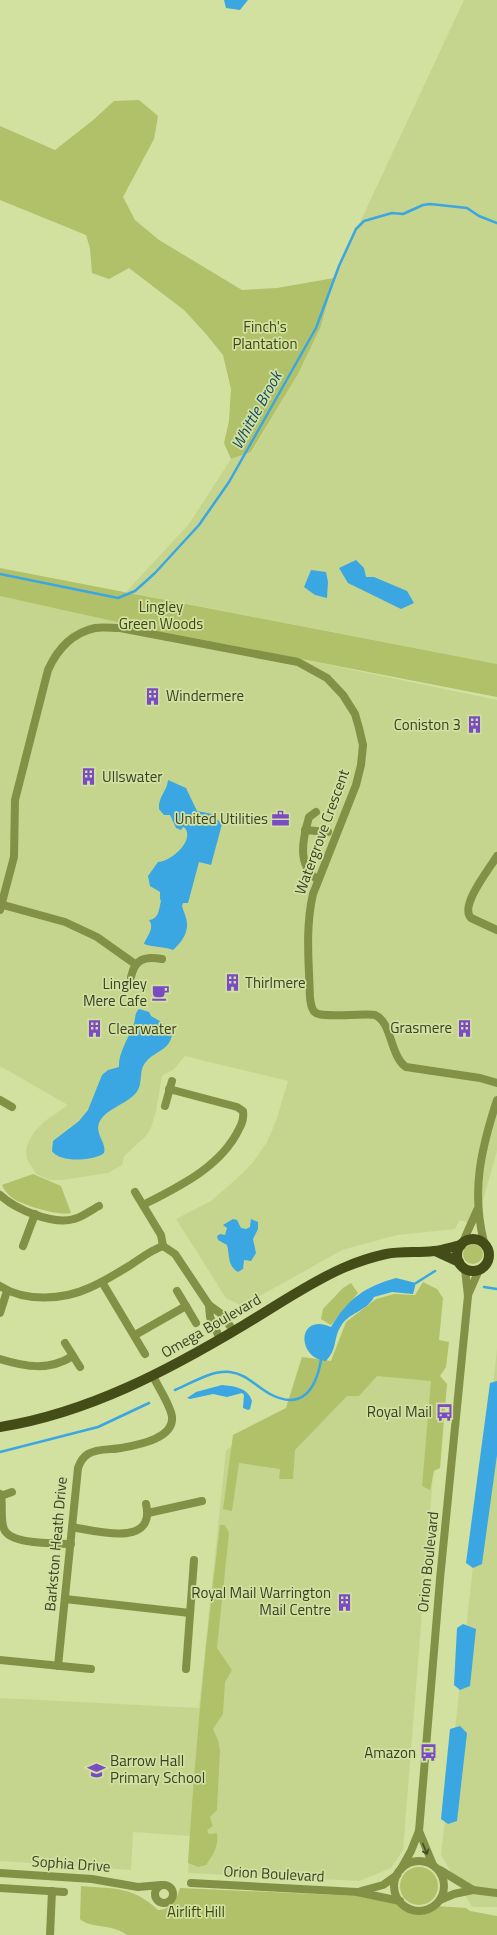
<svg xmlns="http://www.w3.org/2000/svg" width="497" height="1935" font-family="'Titillium Web',sans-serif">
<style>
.built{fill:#c6d58e}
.green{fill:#b0c16a}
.water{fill:#3aa6e2}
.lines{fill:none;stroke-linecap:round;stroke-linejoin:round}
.stream{stroke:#3aa6e2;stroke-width:2.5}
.street{stroke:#839146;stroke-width:8}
.primary{stroke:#444d18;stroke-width:10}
.oneway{stroke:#454c2b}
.labels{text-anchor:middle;stroke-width:3.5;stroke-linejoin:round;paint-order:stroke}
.park-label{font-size:15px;fill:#3e460f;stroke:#d2e0a0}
.poi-label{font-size:15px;fill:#3a4026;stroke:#d2e0a0;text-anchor:end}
.street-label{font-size:15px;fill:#3a4026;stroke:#d2e0a0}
.water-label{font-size:16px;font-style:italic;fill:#124b6a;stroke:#d2e0a0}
</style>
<rect width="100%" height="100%" fill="#d2e0a0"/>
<g class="built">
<polygon points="464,0 497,0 497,664 126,592 189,524 231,459 252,452 298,374 321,326 334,278"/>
<polygon points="0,596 497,700 497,1151 482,1204 484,1225 471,1224 460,1220 455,1229 397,1235 342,1250 242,1306 226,1298 176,1219 211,1201 242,1174 254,1161 267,1142 276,1121 288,1081 185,1056 174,1069 162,1076 156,1111 151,1128 145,1137 124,1156 122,1165 108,1173 62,1180 49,1180 36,1174 27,1159 26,1149 29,1141 34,1132 45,1121 68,1105 0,1066"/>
<polygon points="497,1349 497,1907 472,1907 441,1855"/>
<polygon points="365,1366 438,1372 440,1388 403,1850 391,1868 359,1881 188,1873 190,1836 133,1832 131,1870 0,1861 0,1698 199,1708 226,1450"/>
</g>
<g class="green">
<polygon points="139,100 158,116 154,139 123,197 135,220 159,240 242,290 277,288 334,278 321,326 298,374 251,452 231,459 224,443 229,421 231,389 223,355 206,334 184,310 129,268 109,279 92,273 90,248 86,235 0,200 0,126 55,150 92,121 114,101"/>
<polygon points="0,568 497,664 497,697 158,631 0,596"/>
<path d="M33,1174L61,1186L71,1213C59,1216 25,1206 14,1199C8,1195 5,1191 2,1185Z"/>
<circle cx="473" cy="1254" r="10"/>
<polygon points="423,1282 437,1289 443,1298 439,1340 449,1342 446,1367 440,1376 447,1384 440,1468 434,1471 430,1490 422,1486 431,1381 377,1376 359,1396 347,1396 295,1450 293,1479 279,1479 280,1469 239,1463 232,1511 223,1509 233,1435 286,1408 302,1357 331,1361 346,1322 376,1299 394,1294 415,1295"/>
<polygon points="351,1283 358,1293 331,1325 321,1319 323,1309 343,1288"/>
<path d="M220,1525H225L229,1533L217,1648L232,1670L225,1682L223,1714L213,1729L218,1740L220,1750L217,1810L210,1817L213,1826L207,1830L209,1834L217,1833C219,1846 213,1855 206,1865L198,1867L188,1863C195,1749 206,1638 220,1525Z"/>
<circle cx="419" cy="1886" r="19"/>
<path d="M81,1886C114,1889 133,1886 158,1910C173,1909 176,1900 180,1888L358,1896L399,1904L422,1911L437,1906L466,1908L470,1911L497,1916V1935H127C111,1923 91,1929 80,1919Z"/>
</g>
<g class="water">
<polygon points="224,0 248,0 240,10 226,8"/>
<polygon points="356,560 364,568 366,577 374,577 407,591 414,603 401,609 348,583 339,568"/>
<polygon points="311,570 326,572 328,582 327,598 315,595 304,587"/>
<path d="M168,780L186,788L197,811L212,814L222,824L211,865L199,862L188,903H183L182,906C183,910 185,914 186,918C190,931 182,942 173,950C163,946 155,948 144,944C147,936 155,928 149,920C159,919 159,909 161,901L160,899V892L150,886L148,876L158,862C170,862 195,841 185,828L183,827L181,830L176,828L170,815H164L159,809C158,796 167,792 168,780Z"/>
<path d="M139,1009L149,1012L151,1016L163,1023L172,1035C169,1051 154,1051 145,1063C138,1072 144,1085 135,1094C125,1105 105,1109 99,1123C95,1135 107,1143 104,1153C95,1161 59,1163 52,1151L53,1141L79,1121L88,1110L102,1075L108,1070L119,1067C118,1054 128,1039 133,1026C136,1020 134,1013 139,1009Z"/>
<path d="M233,1219L237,1220L241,1228L246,1229L250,1227L251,1219L258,1222V1229L253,1239L256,1253L251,1261L244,1260L243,1269L238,1272C227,1265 230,1256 227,1245L218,1240L217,1236L220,1234L225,1235L227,1228L223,1225Z"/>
<path d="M396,1278L416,1283L413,1294L392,1292L374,1297C366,1312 349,1312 341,1326C333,1338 338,1348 326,1361C296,1358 297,1312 331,1327C348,1299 364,1287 396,1278Z"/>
<polygon points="497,1381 497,1455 482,1564 473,1568 466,1563 490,1383"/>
<path d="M222,1385C232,1386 248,1387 252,1401L250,1409L248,1410L243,1408L244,1395L242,1393L227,1397L213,1394L190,1399L187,1398L196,1392Z"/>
<polygon points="463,1624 476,1629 470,1686 460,1690 454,1685 457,1628"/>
<polygon points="460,1726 467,1733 457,1821 448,1824 441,1819 450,1729"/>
</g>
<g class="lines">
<g class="stream">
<polyline points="0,574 118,598 135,591 155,573 199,525 229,482 316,328 339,266 356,229 364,221 392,213 403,214 423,205 430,204 467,208 479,216 497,223"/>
<polyline points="416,1283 435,1271"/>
<polyline points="484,1287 497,1289"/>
<path d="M175,1390C192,1383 211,1370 230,1372C247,1374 255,1386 270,1394C302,1411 316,1389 321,1360"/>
<polyline points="0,1452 98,1427 149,1403"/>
</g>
<g class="street">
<path d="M316,812L309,817C303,838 296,865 318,880"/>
<polyline points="305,830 328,832"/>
<path d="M497,856C490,868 459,906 471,918L497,930"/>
<polyline points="0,904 65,922 97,937 135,964"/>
<path d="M0,910L14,857L15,800L48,670C57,650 72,633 95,628C102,627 112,628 120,628L298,662L327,678L343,695L355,714L359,728L363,745L361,765L356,785L313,894C305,928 309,964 310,998C311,1003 311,1010 316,1013C324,1018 362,1013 375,1015C392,1022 390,1056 406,1067L480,1078L497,1083"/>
<path d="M131,977C135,959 144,956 162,959"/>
<polyline points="0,1100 12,1107"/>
<polyline points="165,1106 172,1081"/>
<polyline points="135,1192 161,1235 163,1246"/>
<path d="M0,1195C16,1210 53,1225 74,1219C83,1217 91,1210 99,1206"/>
<path d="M143,1205C178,1187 221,1167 239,1129C242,1124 244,1117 243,1111L237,1107L169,1089"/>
<polyline points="463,1242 477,1210"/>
<path d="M484,1242C471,1192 481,1149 497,1100"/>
<polyline points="23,1246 35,1214"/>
<polyline points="102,1282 145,1354"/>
<path d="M0,1286C25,1302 63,1300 89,1288C103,1282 116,1274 129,1266C140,1259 151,1250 163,1246L175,1254L209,1305L220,1313L234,1331"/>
<polyline points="177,1291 186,1306"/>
<polyline points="468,1295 479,1270"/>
<polyline points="209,1305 210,1317 220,1339"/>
<polyline points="0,1313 7,1291"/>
<polyline points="135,1335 186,1306 196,1323"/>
<polyline points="65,1343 80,1367"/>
<path d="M0,1359C26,1367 49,1371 73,1356"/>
<polyline points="0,1494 1,1496 12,1492"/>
<path d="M1,1496C3,1507 0,1519 4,1529C10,1545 56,1543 71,1544"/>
<polyline points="148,1513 202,1501"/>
<path d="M72,1527C96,1531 156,1548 146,1504"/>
<polyline points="65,1599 190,1613"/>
<polyline points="0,1660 91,1669"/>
<path d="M58,1666L78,1468C80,1462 83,1457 88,1454C98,1448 111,1450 121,1448C137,1445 174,1439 172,1417C171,1406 158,1387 153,1376"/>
<polyline points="186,1669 194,1560"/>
<polyline points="419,1831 433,1865"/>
<circle cx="419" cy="1886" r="25"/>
<polyline points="401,1869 411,1851 419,1831 440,1579 468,1296 465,1269"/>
<polyline points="440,1870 473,1890 497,1893"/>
<polyline points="0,1873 92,1879 138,1887 161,1885"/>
<polyline points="191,1883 357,1892 400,1901"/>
<circle cx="164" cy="1894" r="9"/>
<polyline points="0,1888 64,1892"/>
<polyline points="361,1891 383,1885 397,1875"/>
<polyline points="440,1900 454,1894 473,1890"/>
<polyline points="50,1935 52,1891"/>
</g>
<g class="primary">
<circle cx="473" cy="1255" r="16"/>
<polyline points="435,1251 459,1262"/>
<path d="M0,1427C88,1413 169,1370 244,1325C276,1306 309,1283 343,1268C357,1262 372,1257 386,1254C402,1251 418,1253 434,1251C443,1250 452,1247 461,1245"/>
</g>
</g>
<defs><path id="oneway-shaft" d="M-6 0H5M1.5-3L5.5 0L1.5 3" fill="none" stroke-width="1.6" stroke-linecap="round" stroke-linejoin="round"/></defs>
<use class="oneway" href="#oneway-shaft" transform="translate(425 1849) rotate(68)"/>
<defs>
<symbol id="building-bare" viewBox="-9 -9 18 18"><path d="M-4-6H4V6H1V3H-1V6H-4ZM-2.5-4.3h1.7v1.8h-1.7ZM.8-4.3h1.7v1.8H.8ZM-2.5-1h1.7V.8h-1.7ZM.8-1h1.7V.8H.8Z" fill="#7a4bc3" stroke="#d2e0a0" stroke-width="2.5" paint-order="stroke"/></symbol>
<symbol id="office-bare" viewBox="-9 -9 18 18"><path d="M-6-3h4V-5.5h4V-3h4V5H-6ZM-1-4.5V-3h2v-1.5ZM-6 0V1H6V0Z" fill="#7a4bc3" stroke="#d2e0a0" stroke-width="2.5" paint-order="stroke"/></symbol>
<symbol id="cafe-bare" viewBox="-9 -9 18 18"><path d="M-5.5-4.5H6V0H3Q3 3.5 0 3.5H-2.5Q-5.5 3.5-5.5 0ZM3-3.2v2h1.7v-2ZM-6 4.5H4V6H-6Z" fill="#7a4bc3" stroke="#d2e0a0" stroke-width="2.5" paint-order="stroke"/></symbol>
<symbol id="bus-bare" viewBox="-9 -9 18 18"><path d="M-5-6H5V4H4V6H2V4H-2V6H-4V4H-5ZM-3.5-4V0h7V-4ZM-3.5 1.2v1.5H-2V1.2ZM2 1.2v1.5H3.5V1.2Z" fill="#7a4bc3" stroke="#d2e0a0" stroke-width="2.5" paint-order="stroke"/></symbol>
<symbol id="school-bare" viewBox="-9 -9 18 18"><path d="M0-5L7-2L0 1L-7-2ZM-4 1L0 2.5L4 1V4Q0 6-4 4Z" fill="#7a4bc3" stroke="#d2e0a0" stroke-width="2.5" paint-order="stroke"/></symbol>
</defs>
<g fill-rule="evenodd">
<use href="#building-bare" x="140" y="684" width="25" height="25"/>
<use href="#building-bare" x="462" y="712" width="25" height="25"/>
<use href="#building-bare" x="76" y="764" width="25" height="25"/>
<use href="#office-bare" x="268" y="806" width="25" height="25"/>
<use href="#building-bare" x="220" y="970" width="25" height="25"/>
<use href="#cafe-bare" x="148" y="980" width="25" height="25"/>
<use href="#building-bare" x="452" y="1016" width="25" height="25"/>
<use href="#building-bare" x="82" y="1016" width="25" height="25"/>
<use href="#bus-bare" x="432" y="1400" width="25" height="25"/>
<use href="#building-bare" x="332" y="1590" width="25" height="25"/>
<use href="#bus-bare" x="416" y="1740" width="25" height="25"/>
<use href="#school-bare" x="84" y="1758" width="25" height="25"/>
</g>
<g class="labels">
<g class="park-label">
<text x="265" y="332">Finch's<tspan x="265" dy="17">Plantation</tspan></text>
<text x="161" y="612">Lingley<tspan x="161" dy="17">Green Woods</tspan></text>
<text x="196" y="1917">Airlift Hill</text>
</g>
<g class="poi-label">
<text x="166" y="701" text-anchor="start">Windermere</text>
<text x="461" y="730">Coniston 3</text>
<text x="102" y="782" text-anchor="start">Ullswater</text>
<text x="268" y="824">United Utilities</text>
<text x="245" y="988" text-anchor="start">Thirlmere</text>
<text x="147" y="989">Lingley<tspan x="147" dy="17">Mere Cafe</tspan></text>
<text x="452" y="1033">Grasmere</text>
<text x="108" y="1034" text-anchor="start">Clearwater</text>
<text x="432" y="1417">Royal Mail</text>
<text x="331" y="1598">Royal Mail Warrington<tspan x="331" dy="17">Mail Centre</tspan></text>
<text x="416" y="1758">Amazon</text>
<text x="110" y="1766" text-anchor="start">Barrow Hall<tspan x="110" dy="17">Primary School</tspan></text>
</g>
<g class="street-label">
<text transform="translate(322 832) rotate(-70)" y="5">Watergrove Crescent</text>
<text transform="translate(211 1326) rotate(-30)" y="5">Omega Boulevard</text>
<text transform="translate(56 1544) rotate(-85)" y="5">Barkston Heath Drive</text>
<text transform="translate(428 1562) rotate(-84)" y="5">Orion Boulevard</text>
<text transform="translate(71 1864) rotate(4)" y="5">Sophia Drive</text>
<text transform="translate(274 1874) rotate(3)" y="5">Orion Boulevard</text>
</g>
<g class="water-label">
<text transform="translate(256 410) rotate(-61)" y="6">Whittle Brook</text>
</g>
</g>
</svg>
